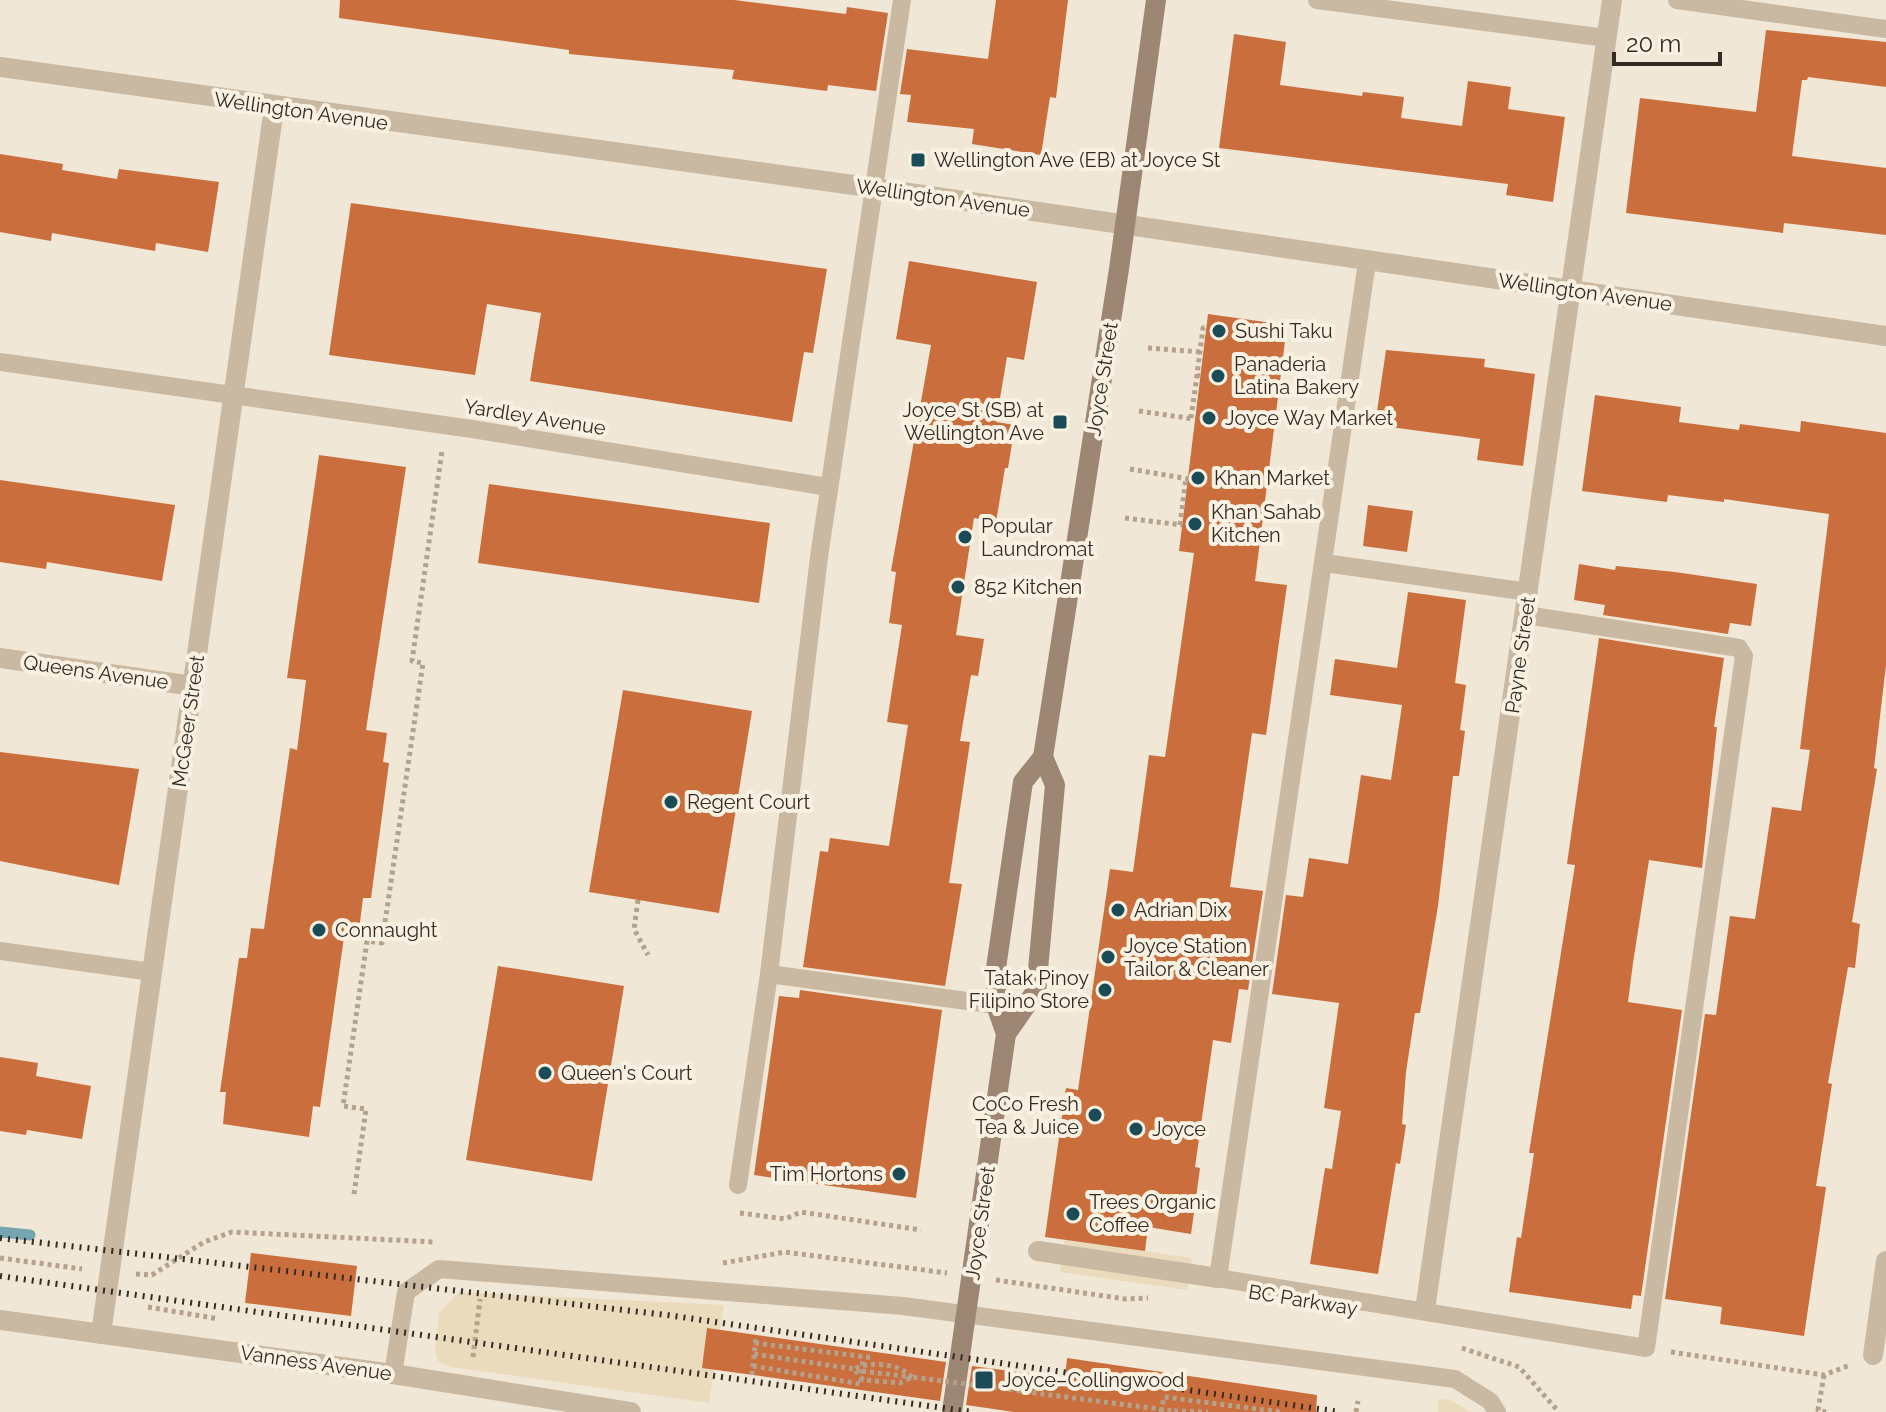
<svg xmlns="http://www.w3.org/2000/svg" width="1886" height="1412" font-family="Raleway,sans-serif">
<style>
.plaza{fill:#eadbbd}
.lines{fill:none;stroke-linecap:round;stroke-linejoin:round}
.stream{stroke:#75a6af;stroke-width:11}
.building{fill:#c96e3c}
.path{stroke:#b5a28d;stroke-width:5;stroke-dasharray:4 4;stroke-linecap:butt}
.service{stroke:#c9b8a2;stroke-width:18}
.pedestrian{stroke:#c9b8a2;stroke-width:20}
.minor{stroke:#c9b8a2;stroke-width:20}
.secondary{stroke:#9d8774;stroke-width:20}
.rail{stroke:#342b25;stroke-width:6;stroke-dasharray:2 6;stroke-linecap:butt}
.path-bridge{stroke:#b5a28d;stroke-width:5;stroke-dasharray:4 4;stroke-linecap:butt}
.poi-dot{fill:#1a4b56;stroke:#f9f1e2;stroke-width:3}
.labels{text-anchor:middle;stroke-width:8;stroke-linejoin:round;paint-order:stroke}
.street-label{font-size:20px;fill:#342b25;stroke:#f9f1e2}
.poi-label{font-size:20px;fill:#342b25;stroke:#f9f1e2;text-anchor:start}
</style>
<rect width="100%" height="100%" fill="#f1e7d6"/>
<g class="plaza">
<polygon points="1066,1229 1145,1251 1192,1258 1187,1290 1060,1272"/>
<polygon points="459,1292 724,1305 709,1403 451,1367 438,1361 435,1351 439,1313"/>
<polygon points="1438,1399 1450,1400 1471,1412 1438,1412"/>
</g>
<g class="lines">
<polyline class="stream" points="0,1232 30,1235"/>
</g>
<g class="building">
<polygon points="340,0 734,0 846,14 847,7 888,13 876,91 828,85 827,91 732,79 734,70 569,54 569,50 339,18"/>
<polygon points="996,0 1068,0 1056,98 1050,97 1041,155 972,144 974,129 907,122 911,95 900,94 907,49 988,59"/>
<polygon points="1766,30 1886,42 1886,87 1808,77 1807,80 1802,80 1792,156 1886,168 1886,235 1784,223 1783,233 1626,213 1640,98 1756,112"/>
<polygon points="1234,34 1286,42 1280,85 1362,96 1363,92 1404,97 1401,118 1462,126 1468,81 1511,87 1508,109 1565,117 1553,202 1506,195 1508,184 1219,148"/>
<polygon points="0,154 63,164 62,170 117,179 119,169 219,182 208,252 156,243 155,251 52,233 51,241 0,232"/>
<polygon points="351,203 827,269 813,353 804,352 792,422 530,381 541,313 487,304 475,375 329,355"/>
<polygon points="909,261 1037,282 1024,360 1007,357 996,422 1015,425 1008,468 1005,468 996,522 974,518 956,635 984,639 978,676 971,675 960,741 970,742 949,883 962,884 945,986 803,967 820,851 828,852 830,838 889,846 908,725 887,722 902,625 889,623 896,572 891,571 931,345 896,339"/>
<polygon points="1208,314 1287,325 1255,581 1287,585 1266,735 1252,733 1230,887 1263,891 1248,990 1239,989 1231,1043 1213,1040 1195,1167 1200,1168 1191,1234 1148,1227 1145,1251 1045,1237 1066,1088 1078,1090 1110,869 1133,872 1149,755 1165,757 1194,553 1179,551"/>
<polygon points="1386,350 1485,359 1484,367 1535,374 1523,466 1477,460 1480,439 1375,425"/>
<polygon points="1595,395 1681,407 1679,422 1739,430 1740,424 1800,432 1801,421 1886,433 1886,665 1874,768 1877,769 1852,922 1860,924 1855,968 1848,967 1828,1083 1832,1084 1816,1186 1826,1187 1804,1336 1720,1324 1722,1307 1665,1299 1705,1014 1716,1015 1730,916 1755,919 1772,807 1801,811 1810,750 1800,749 1829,514 1724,499 1724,502 1668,495 1667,502 1582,491"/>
<polygon points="319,455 406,467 366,730 387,733 383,762 389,763 371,898 363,898 358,938 344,937 320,1107 313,1106 309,1137 223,1124 226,1092 220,1092 239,958 247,958 251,928 264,929 290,748 297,750 306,680 287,678"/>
<polygon points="0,480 175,505 162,581 47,562 46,569 0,562"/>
<polygon points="489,484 770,523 759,603 478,563"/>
<polygon points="1368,505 1413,511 1407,552 1363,546"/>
<polygon points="1579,564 1615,570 1616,566 1675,572 1757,584 1751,626 1730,623 1728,634 1603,615 1605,605 1574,600"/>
<polygon points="1408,592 1466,600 1455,683 1466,685 1460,730 1465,731 1459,776 1453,776 1438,906 1420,1013 1415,1013 1406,1072 1402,1124 1406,1125 1400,1164 1396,1163 1378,1274 1310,1264 1325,1168 1332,1169 1341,1111 1324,1108 1339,1003 1272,994 1286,895 1303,897 1309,858 1348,864 1361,775 1391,780 1402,705 1330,695 1335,659 1397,668"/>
<polygon points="1599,638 1724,658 1714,727 1717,727 1702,868 1649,860 1633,963 1628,1002 1682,1010 1641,1296 1633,1295 1631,1309 1509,1292 1517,1237 1521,1238 1534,1153 1529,1153 1575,865 1567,864"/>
<polygon points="623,690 752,711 719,913 589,892"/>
<polygon points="0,752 139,769 119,885 0,861"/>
<polygon points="498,966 624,986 592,1181 466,1160"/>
<polygon points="800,990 942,1010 916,1198 754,1175 779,996 799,998"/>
<polygon points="0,1057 38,1063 36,1076 91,1086 82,1139 27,1130 26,1135 0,1131"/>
<polygon points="251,1253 357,1266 351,1316 245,1303"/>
<polygon points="707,1328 946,1362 940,1401 702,1368"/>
<polygon points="1067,1358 1317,1395 1316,1412 1014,1412 966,1405 972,1366 1065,1378"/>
</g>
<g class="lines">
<g class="path">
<polyline points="1148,348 1200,352"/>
<polyline points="1200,376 1197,375 1203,328 1206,328"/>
<polyline points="1139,411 1194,419"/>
<polyline points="1191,418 1197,375"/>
<polyline points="1130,469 1189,479"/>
<polyline points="1125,518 1182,525"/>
<polyline points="1180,525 1186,478"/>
<polyline points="638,900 634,929 648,955"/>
<polyline points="354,1194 366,1109 343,1106 367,941 382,943 423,663 412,661 442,451"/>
<polyline points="740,1213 785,1219 801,1212 921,1230"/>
<polyline points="0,1258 82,1269"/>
<polyline points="723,1263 785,1252 947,1273"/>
<polyline points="136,1274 152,1275 204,1242 232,1232 434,1242"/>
<polyline points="996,1280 1125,1299 1148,1298"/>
<polyline points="148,1307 219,1319"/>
<polyline points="755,1343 874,1358"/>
<polyline points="1462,1348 1519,1367 1559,1412"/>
<polyline points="1671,1352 1824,1375 1850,1365"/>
<polyline points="754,1354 854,1369"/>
<polyline points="473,1357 480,1299"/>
<polyline points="753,1366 861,1384 863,1357"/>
<polyline points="862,1371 912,1377"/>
<polyline points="752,1375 756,1336"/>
<polyline points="1824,1375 1818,1410 1826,1412"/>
<polyline points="1174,1411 1208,1412"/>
<polyline points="1161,1412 1164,1397 1282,1412"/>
<polyline points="1356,1412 1358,1401"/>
</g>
<g class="service">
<polyline points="1317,0 1606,38"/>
<polyline points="1677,0 1886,29"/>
<polyline points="1367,262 1218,1278 1646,1348 1744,656 1739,648 1526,615"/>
<polyline points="0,362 472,429 828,487"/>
<polyline points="1325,563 1529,592"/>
<polyline points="0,951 152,972"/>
<polyline points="769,974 996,1005"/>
<polyline points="738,1185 769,974 819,557 902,0"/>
<polyline points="393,1374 406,1292 439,1269 903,1306 1455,1379 1490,1401 1497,1412"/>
</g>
<polyline class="pedestrian" points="1038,1251 1218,1278"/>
<g class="minor">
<polyline points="0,67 875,188 1886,336"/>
<polyline points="0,658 193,686"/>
<polyline points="1425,1310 1612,0"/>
<polyline points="0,1320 393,1374 631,1412"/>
<polyline points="101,1334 274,108"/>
<polyline points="1873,1355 1886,1261"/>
</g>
<g class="secondary">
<polyline points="1006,1034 1036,991 1055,785 1043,757"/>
<polyline points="952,1412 1006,1034 996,1005 996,968 1023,782 1043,757 1119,269 1156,0"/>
</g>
<g class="rail">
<polyline points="0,1238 667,1315 1340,1412"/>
<polyline points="0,1276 972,1412"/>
</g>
<path class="path-bridge" d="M912,1377C898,1363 871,1361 854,1369L863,1380L900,1383L912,1377L1174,1411"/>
</g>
<g class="poi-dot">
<rect x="910" y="152" width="16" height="16" rx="4"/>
<circle cx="1219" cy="331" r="8"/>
<circle cx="1218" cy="376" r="8"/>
<circle cx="1209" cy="418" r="8"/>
<rect x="1052" y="414" width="16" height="16" rx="4"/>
<circle cx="1198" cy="478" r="8"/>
<circle cx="1195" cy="524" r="8"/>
<circle cx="965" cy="537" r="8"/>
<circle cx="958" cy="587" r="8"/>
<circle cx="671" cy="802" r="8"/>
<circle cx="1118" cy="910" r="8"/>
<circle cx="319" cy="930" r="8"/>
<circle cx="1108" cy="957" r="8"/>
<circle cx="1105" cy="990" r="8"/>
<circle cx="545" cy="1073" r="8"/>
<circle cx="1095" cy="1115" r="8"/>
<circle cx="1136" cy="1129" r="8"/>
<circle cx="899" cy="1174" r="8"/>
<circle cx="1073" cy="1214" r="8"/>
<rect x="974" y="1370" width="20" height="20" rx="4"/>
</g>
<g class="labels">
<g class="street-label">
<text transform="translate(301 111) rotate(8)" y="7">Wellington Avenue</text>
<text transform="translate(943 198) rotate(8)" y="7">Wellington Avenue</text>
<text transform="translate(1585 292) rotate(8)" y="7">Wellington Avenue</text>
<text transform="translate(1102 379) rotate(-81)" y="7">Joyce Street</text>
<text transform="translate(535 417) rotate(9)" y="7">Yardley Avenue</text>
<text transform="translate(1520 655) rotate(-82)" y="7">Payne Street</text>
<text transform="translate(96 672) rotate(8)" y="7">Queens Avenue</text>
<text transform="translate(188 721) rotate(-82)" y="7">McGeer Street</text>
<text transform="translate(980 1223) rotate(-82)" y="7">Joyce Street</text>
<text transform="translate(1303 1300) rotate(9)" y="7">BC Parkway</text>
<text transform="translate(316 1363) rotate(8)" y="7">Vanness Avenue</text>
</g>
<g class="poi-label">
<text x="934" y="167">Wellington Ave (EB) at Joyce St</text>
<text x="1235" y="338">Sushi Taku</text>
<text x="1234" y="371">Panaderia<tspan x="1234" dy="23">Latina Bakery</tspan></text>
<text x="1044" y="417" text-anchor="end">Joyce St (SB) at<tspan x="1044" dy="23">Wellington Ave</tspan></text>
<text x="1225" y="425">Joyce Way Market</text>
<text x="1214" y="485">Khan Market</text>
<text x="1211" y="519">Khan Sahab<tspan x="1211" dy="23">Kitchen</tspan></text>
<text x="981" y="533">Popular<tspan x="981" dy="23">Laundromat</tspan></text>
<text x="974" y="594">852 Kitchen</text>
<text x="687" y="809">Regent Court</text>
<text x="1134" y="917">Adrian Dix</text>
<text x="335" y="937">Connaught</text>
<text x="1124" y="953">Joyce Station<tspan x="1124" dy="23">Tailor &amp; Cleaner</tspan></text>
<text x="1089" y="985" text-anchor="end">Tatak Pinoy<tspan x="1089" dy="23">Filipino Store</tspan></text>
<text x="561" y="1080">Queen's Court</text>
<text x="1079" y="1111" text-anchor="end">CoCo Fresh<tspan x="1079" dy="23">Tea &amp; Juice</tspan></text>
<text x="1152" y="1136">Joyce</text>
<text x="883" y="1181" text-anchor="end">Tim Hortons</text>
<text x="1089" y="1209">Trees Organic<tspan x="1089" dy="23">Coffee</tspan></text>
<text x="1002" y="1387">Joyce–Collingwood</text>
</g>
</g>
<path d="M1614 52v12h106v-12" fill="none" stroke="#342b25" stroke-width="4"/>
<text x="1626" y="52" font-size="24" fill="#342b25" stroke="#f9f1e2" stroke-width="6" paint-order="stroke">20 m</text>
</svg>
